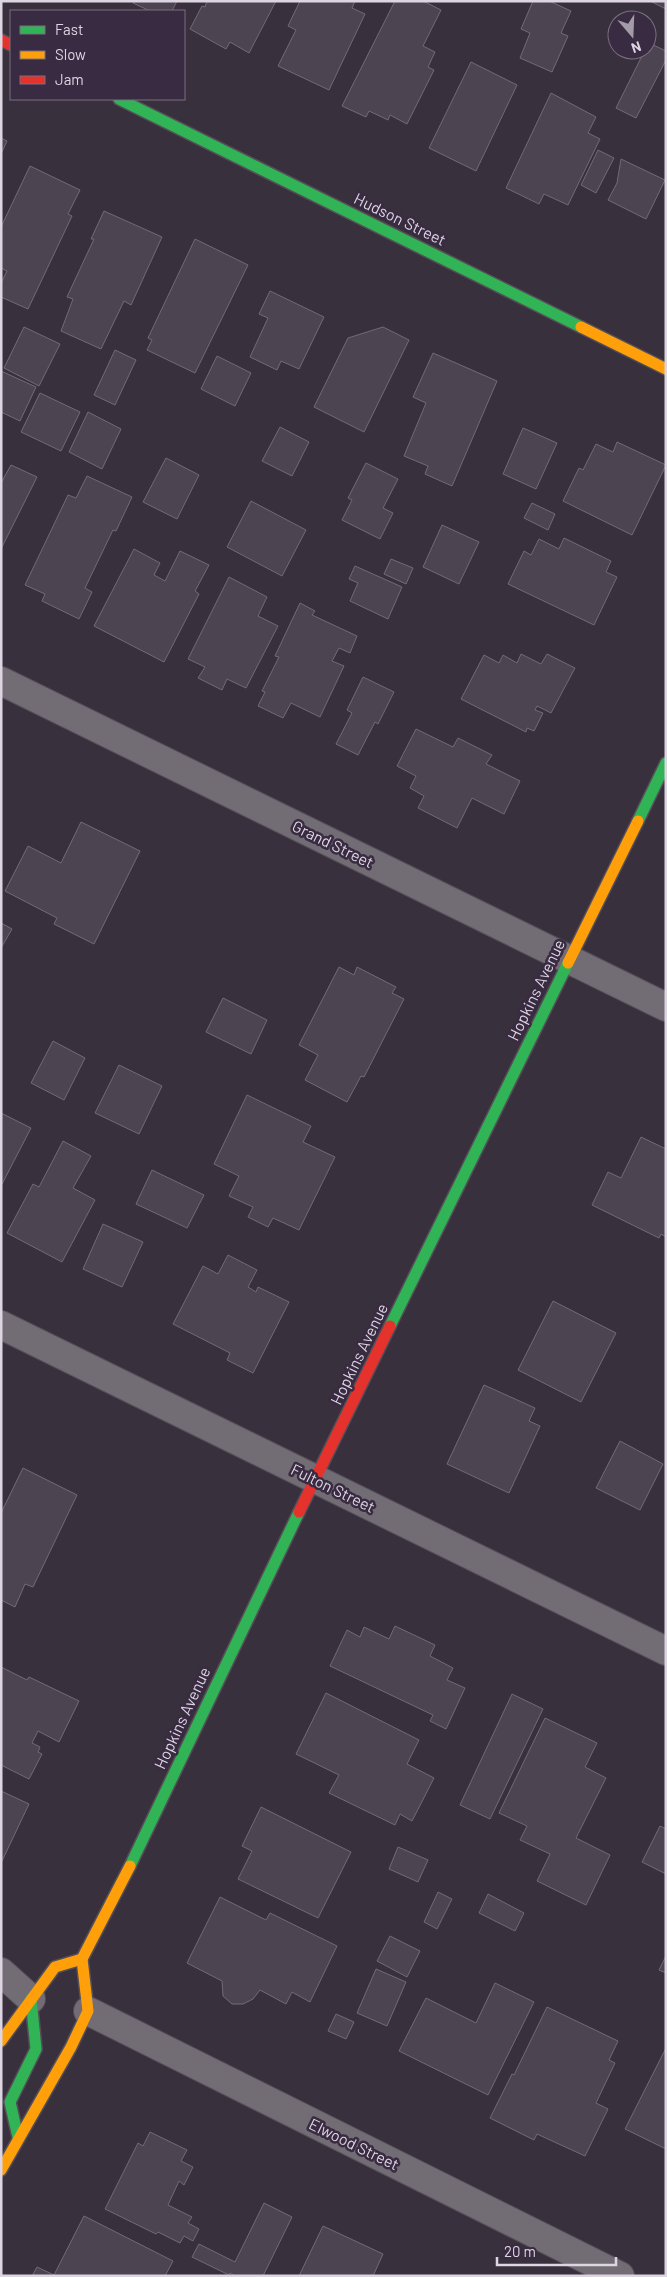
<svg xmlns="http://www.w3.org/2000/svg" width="667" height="2277" font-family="Barlow,sans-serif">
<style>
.building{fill:#4d4452;stroke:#726b75}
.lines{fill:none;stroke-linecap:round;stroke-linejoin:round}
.street-casing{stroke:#554e59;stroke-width:30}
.fast-casing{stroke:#554e59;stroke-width:14}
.slow-casing{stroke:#554e59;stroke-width:14}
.jam-casing{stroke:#554e59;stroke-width:14}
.street{stroke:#726c75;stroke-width:28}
.fast{stroke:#30b455;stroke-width:11}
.slow{stroke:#ff9f0a;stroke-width:11}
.jam{stroke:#e5322d;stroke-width:11}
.labels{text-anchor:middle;stroke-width:5;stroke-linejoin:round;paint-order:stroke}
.street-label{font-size:16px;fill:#ded5e3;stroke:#392b41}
</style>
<rect width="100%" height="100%" fill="#38303c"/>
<g class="building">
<polygon points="133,1 177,1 172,11 150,11 133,3"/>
<polygon points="207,1 276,1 249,53 230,42 226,49 190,29 202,6 205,7"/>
<polygon points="300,1 355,1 352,8 365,14 329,90 278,66 296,30 288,26"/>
<polygon points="395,1 423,1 441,10 423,46 435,52 428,67 434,70 407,124 390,115 388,120 369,111 366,117 342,106"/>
<polygon points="533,1 549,1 571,11 561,33 568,36 552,72 520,58 530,33 521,29"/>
<polygon points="650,1 666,1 666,9"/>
<polygon points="649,43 666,51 666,60 636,118 616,108 645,50 647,50"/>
<polygon points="471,62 517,85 476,171 429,148"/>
<polygon points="551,93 596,117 588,133 600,139 568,205 544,194 539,204 506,188"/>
<polygon points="1,138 7,141 1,154"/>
<polygon points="598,150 614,158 596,193 581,185"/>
<polygon points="621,159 665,180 646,219 608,200 617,183"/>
<polygon points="30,166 80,190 68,214 72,216 28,309 1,297 1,283 7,271 1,268 1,227"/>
<polygon points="104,211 162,237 131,305 124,301 101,349 61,331 73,299 67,297 94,239 91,239"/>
<polygon points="195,239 248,265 195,373 147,350 152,340 148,338"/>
<polygon points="270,291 324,317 299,369 281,361 277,370 250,357 268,318 259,314"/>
<polygon points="24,327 60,344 39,386 4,368"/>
<polygon points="383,327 409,340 364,432 314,407 348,338"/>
<polygon points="115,350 136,360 115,405 94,395"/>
<polygon points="433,353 497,381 452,486 425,474 428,466 404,456 426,403 413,397"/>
<polygon points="217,356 251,373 235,406 201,389"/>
<polygon points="1,371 36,387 20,421 1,412"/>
<polygon points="40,393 80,412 61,451 21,432"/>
<polygon points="88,412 121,429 102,469 69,452"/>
<polygon points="280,427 309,442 292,476 262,461"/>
<polygon points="523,428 557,443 536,489 503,474"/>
<polygon points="617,442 666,465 632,535 563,501 579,468 583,470 596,444 613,452"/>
<polygon points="166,458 199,475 177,519 143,502"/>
<polygon points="366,463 398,479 383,508 393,513 380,539 342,520 352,500 348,498"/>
<polygon points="11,465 37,477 1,549 1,483"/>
<polygon points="87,476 132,497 116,531 113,530 85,588 92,592 79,619 42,601 45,594 25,585 68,495 76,498"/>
<polygon points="251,501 306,530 282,576 227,547"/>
<polygon points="532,503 555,514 548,530 524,518"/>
<polygon points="442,525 479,542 459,584 423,567"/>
<polygon points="564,538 611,561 606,572 617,577 594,625 508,584 524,551 531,555 539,539 559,549"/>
<polygon points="134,549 160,563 154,575 165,581 180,551 209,565 195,591 199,594 164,662 94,626"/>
<polygon points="391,559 413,568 406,584 384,574"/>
<polygon points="355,566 402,587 388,619 350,601 358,583 349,579"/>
<polygon points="229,577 267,597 258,616 278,626 246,688 227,679 222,690 198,678 205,667 188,659"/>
<polygon points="300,603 315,611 312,615 357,636 350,653 339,648 332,661 344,666 320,717 291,703 283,718 258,706 265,692 262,691 279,657 275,656"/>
<polygon points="521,654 541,664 547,654 575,668 551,713 537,706 535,710 543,713 534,731 527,728 526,732 461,699 484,655 499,663 503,655 517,663"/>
<polygon points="363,677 394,692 378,724 375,722 358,755 336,744 352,713 347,710"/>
<polygon points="416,729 453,747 458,738 492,755 486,764 520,781 504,814 472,798 457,828 418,808 424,796 410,788 416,776 397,766"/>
<polygon points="81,822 140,851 94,944 54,924 57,918 5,891 28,846 61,863"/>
<polygon points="1,923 12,929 1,948"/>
<polygon points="339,967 354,975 357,967 396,987 392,993 404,999 364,1077 361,1076 347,1102 305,1080 318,1055 299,1045"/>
<polygon points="223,998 267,1020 251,1054 206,1032"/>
<polygon points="53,1041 85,1058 64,1100 31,1083"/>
<polygon points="119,1065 162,1086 139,1134 95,1113"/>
<polygon points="247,1095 311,1126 303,1142 335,1157 299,1230 273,1218 268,1227 248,1217 253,1207 229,1196 239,1176 214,1164"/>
<polygon points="1,1113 31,1128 1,1186"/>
<polygon points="641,1137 666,1149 666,1237 661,1234 659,1238 592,1205 608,1172 621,1178"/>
<polygon points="63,1141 91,1156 73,1188 95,1200 62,1262 7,1233 33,1184 39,1187"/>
<polygon points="152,1170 204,1195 187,1228 136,1204"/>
<polygon points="103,1224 143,1242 122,1287 83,1269"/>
<polygon points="228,1255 257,1270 248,1287 256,1292 258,1287 289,1302 253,1373 227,1360 230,1353 173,1324 203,1266 218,1274"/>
<polygon points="553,1301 616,1333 581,1402 518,1370"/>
<polygon points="484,1385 535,1408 529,1421 540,1426 509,1493 447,1464"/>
<polygon points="620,1441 663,1464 640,1510 596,1488"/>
<polygon points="23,1468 77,1495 33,1587 25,1584 15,1607 1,1600 1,1513"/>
<polygon points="395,1626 435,1645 430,1656 453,1668 447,1680 465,1688 446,1729 430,1721 433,1715 330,1666 347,1630 360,1637 364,1627 389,1639"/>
<polygon points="1,1667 27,1680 29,1677 79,1701 59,1742 38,1731 32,1743 40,1747 38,1752 42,1754 29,1779 1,1765"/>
<polygon points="326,1693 419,1740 407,1764 434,1778 412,1821 400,1814 395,1825 329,1793 339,1775 296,1754"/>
<polygon points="512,1694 543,1709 490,1819 460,1805"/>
<polygon points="545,1718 597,1743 585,1767 606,1778 576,1838 610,1855 586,1905 537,1881 550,1854 520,1840 527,1826 499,1813"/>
<polygon points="1,1791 29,1804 2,1861 1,1860"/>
<polygon points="261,1807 351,1852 318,1918 238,1879 252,1851 242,1846"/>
<polygon points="660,1826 666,1829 666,1874 642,1862"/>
<polygon points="398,1847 428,1860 418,1882 389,1869"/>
<polygon points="438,1892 452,1899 437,1929 424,1922"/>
<polygon points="488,1894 524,1913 515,1931 479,1913"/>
<polygon points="220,1897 266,1920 270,1913 337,1946 310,2002 292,1992 286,2004 260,1990 253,1999 243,2004 232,2004 223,1996 222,1981 187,1963"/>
<polygon points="390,1936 420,1951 407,1977 377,1961"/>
<polygon points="666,1956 666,1973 659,1970"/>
<polygon points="376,1969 406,1982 387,2026 357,2013"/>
<polygon points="495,1983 534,2002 488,2095 399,2051 426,1998 476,2023"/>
<polygon points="547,2007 618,2041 609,2060 615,2063 596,2103 608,2109 585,2156 537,2134 534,2140 490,2118 512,2074 514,2075"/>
<polygon points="336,2014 354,2022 346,2039 328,2031"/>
<polygon points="666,2048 666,2149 625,2129"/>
<polygon points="150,2132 187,2150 181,2161 193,2167 184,2185 179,2181 168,2205 192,2217 188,2223 199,2229 193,2241 184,2236 180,2243 158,2232 156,2234 105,2209 138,2143 143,2146"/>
<polygon points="264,2203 292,2217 263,2276 235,2276 230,2273 229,2275 192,2257 199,2244 235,2262"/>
<polygon points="84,2216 173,2261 165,2276 32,2276 37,2267 54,2275"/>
<polygon points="323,2226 383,2254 373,2276 299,2276"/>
</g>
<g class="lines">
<defs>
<g id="street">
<polyline points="1,681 666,1007"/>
<polyline points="1,1325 666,1651"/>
<polyline points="1,1972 31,1999"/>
<polyline points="88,2011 620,2276"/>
</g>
<g id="fast">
<polyline points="119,99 581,327"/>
<polyline points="638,821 666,763"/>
<polyline points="390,1326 568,963"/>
<polyline points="130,1866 299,1512"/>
<polyline points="18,2137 10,2102 36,2049 31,1999"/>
</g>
<g id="slow">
<polyline points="581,327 666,369"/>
<polyline points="568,963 638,821"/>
<polyline points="1,2041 55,1967 82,1959"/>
<polyline points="1,2170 71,2047 88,2011 82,1959 130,1866"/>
</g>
<g id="jam">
<polyline points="1,40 11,45"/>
<polyline points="299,1512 390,1326"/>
</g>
</defs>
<use href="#street" class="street-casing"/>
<use href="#fast" class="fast-casing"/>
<use href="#slow" class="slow-casing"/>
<use href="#jam" class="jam-casing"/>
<use href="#street" class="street"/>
<use href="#fast" class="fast"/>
<use href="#slow" class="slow"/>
<use href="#jam" class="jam"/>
</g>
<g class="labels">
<g class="street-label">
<text transform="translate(400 219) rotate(26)" y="6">Hudson Street</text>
<text transform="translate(333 844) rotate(26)" y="6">Grand Street</text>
<text transform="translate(536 990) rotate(-64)" y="6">Hopkins Avenue</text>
<text transform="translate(359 1354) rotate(-64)" y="6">Hopkins Avenue</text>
<text transform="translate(333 1488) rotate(26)" y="6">Fulton Street</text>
<text transform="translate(182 1718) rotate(-65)" y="6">Hopkins Avenue</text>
<text transform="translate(354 2144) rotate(26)" y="6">Elwood Street</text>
</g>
</g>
<rect width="667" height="2277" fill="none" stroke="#ded5e3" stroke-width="5"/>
<rect x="10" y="10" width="175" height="90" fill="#392b41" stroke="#7b6f82"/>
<rect x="20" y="26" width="25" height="8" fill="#30b455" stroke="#7b6f82"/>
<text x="55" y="35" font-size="15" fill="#ded5e3">Fast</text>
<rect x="20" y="51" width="25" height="8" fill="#ff9f0a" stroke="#7b6f82"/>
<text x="55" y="60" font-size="15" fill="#ded5e3">Slow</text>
<rect x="20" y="76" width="25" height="8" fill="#e5322d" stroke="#7b6f82"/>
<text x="55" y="85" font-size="15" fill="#ded5e3">Jam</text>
<g transform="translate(632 35) rotate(161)"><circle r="24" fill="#392b41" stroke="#7b6f82"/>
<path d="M0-4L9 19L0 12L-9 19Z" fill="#a49ba9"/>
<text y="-8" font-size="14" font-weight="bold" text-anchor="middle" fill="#ded5e3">N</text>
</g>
<path d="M497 2257v8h119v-8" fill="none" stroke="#ded5e3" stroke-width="2.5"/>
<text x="504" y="2257" font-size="15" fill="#ded5e3" stroke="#392b41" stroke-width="4" paint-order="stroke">20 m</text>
</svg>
